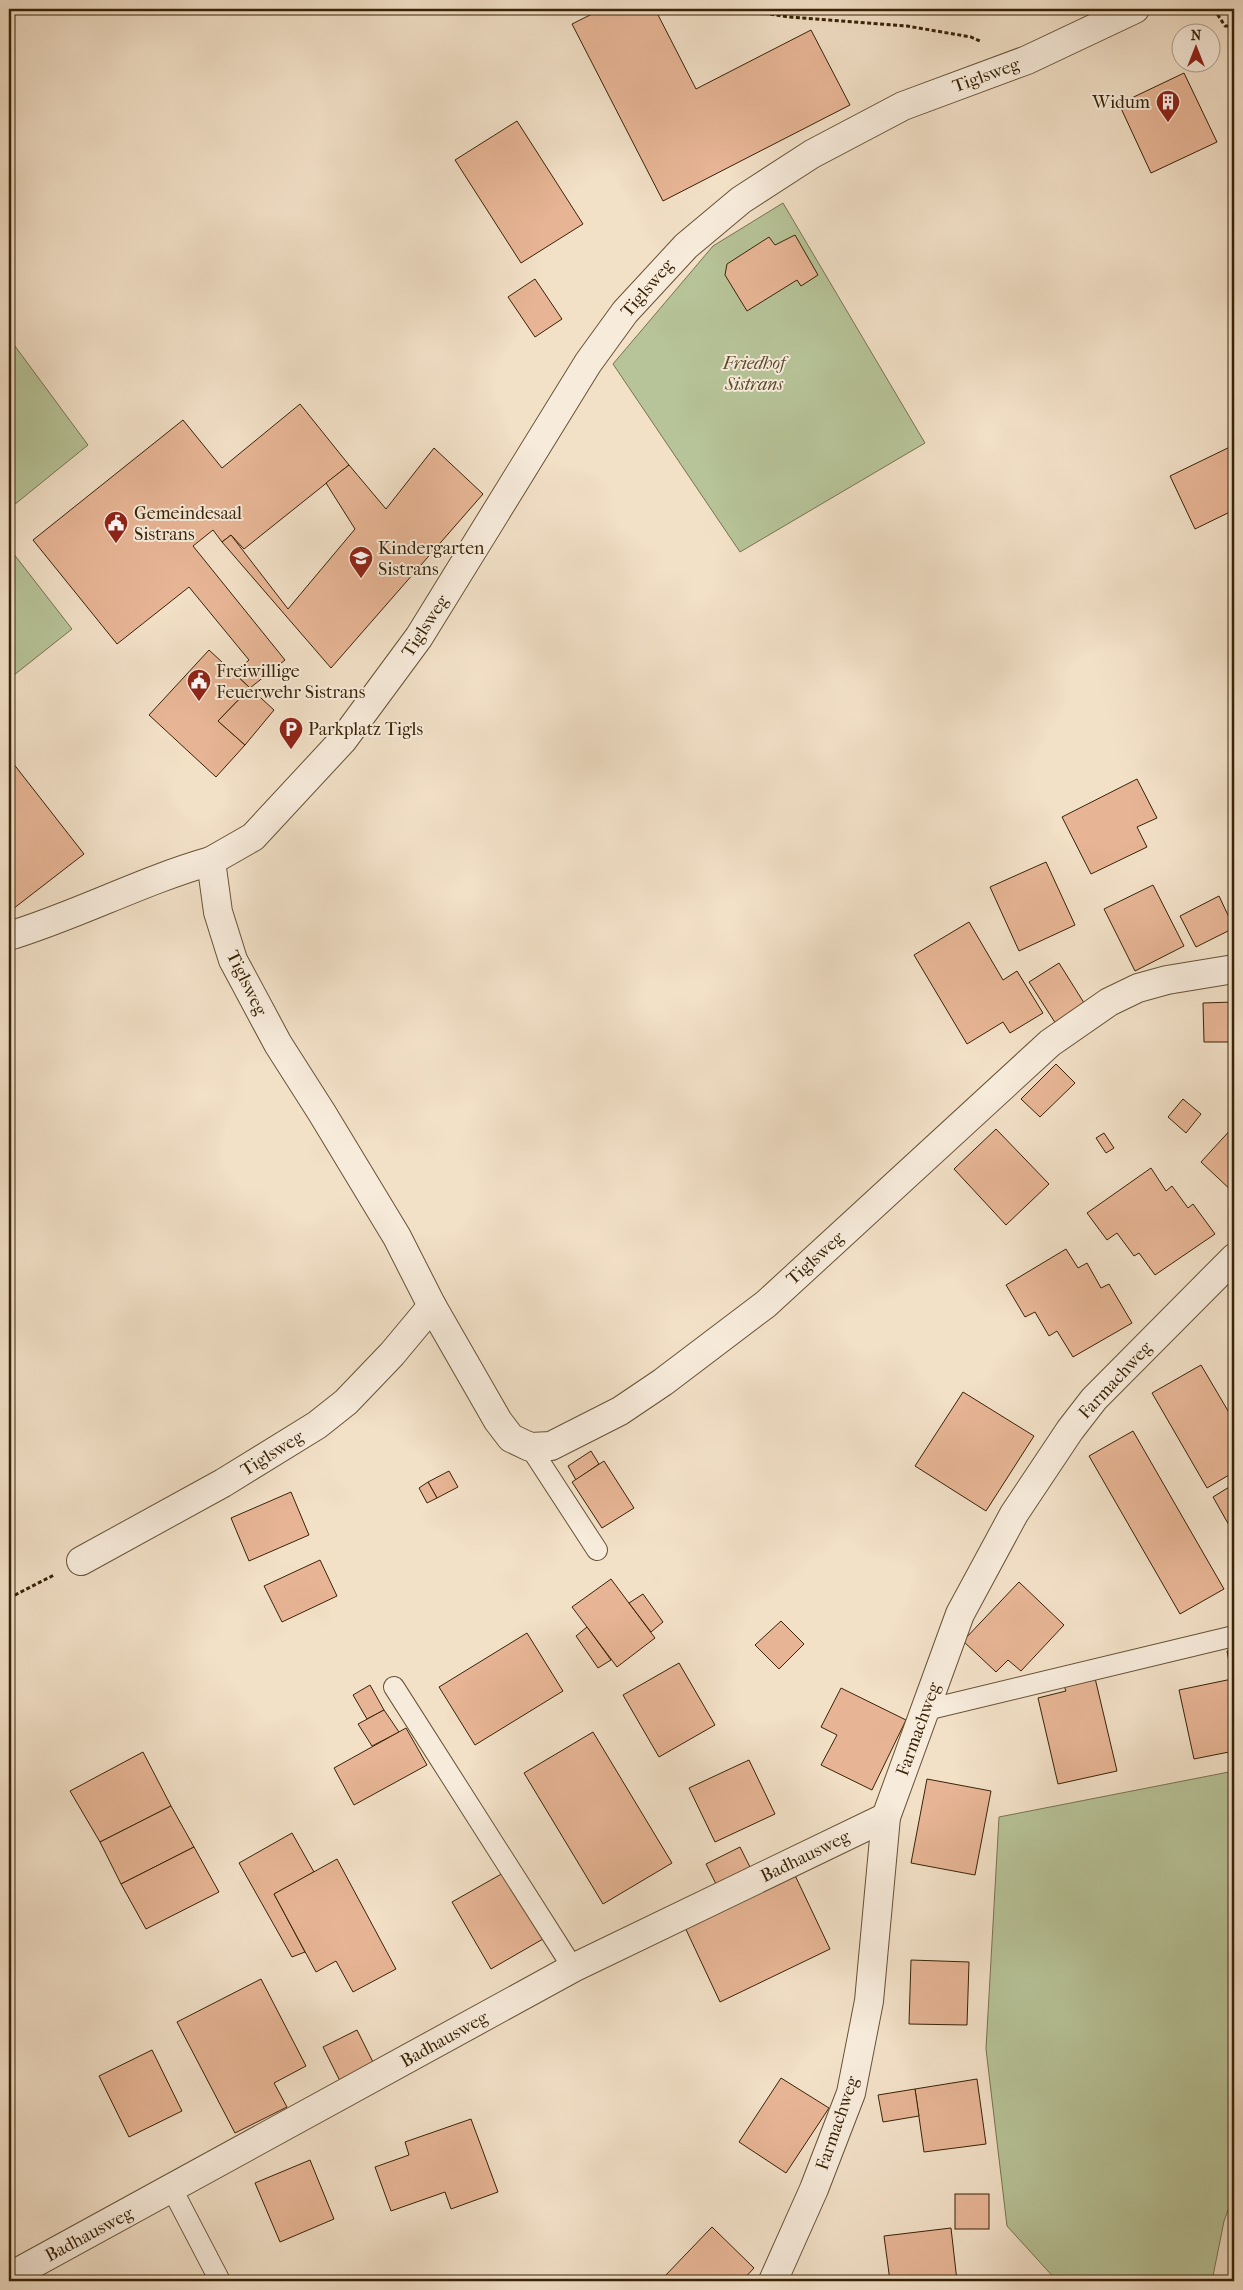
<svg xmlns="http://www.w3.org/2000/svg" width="1243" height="2290" font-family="'IM FELL French Canon',serif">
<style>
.green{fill:#b7c398;stroke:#78734f}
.building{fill:#e7b595;stroke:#392306}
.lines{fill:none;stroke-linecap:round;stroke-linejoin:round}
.service-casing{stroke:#675236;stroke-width:22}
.minor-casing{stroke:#675236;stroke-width:30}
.path{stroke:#392306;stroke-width:3;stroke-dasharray:4 2.5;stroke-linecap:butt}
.service{stroke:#f7ebdb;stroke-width:20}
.minor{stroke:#f7ebdb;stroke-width:28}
.labels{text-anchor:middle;stroke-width:4;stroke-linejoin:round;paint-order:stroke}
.street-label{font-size:18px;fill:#392306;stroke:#f7ebdb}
.poi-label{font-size:18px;fill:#392306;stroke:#f7ebdb;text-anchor:start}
.park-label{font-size:18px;font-style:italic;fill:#584b2a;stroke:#f7ebdb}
</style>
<rect width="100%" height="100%" fill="#f2e0c7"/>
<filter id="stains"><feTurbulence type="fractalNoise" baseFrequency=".004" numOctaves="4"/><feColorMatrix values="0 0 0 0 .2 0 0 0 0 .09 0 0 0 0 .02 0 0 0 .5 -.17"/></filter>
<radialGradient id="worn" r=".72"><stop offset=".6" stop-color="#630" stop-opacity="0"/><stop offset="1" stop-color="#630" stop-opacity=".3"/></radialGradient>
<g class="green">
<polygon points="783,203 925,443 740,552 613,364 713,246"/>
<polygon points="9,338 88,445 9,509"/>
<polygon points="13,553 72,629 9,679 9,557"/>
<polygon points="1234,1771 1234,2194 1224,2221 1212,2281 1057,2281 1007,2226 986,2049 999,1817"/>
</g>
<g class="building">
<polygon points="602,9 655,9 696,89 811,30 850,105 663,201 572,24"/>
<polygon points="1184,73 1217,142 1151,173 1119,104"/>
<polygon points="517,121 583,224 521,263 455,160"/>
<polygon points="795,235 818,275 801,286 797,280 747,311 725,275 727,264 769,237 775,245"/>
<polygon points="535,279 562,319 535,337 508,297"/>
<polygon points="300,404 349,465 244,549 231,535 222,542 213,530 193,546 285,660 250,688 234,673 249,660 189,587 117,644 33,540 183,420 222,468"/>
<polygon points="1234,445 1234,510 1195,529 1170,476"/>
<polygon points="434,448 483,494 331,668 222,542 231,535 288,609 355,529 326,483 349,465 386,509"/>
<polygon points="209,650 250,688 218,721 245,745 216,777 149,715"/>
<polygon points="250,688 274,710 245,745 218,721"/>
<polygon points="9,758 84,854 9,912"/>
<polygon points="1137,779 1157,818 1137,827 1147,847 1091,874 1062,817"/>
<polygon points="1046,862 1075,925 1019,951 990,887"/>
<polygon points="1153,885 1184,946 1135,971 1104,909"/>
<polygon points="1219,896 1234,928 1196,947 1180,916"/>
<polygon points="969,922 1003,980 1017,971 1043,1013 1010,1033 1003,1022 967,1044 914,955"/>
<polygon points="1059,963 1086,1006 1056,1024 1029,982"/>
<polygon points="1234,1002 1234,1042 1204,1042 1203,1003"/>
<polygon points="1056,1064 1075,1083 1040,1117 1021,1099"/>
<polygon points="1183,1099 1201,1114 1186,1133 1168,1117"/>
<polygon points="1234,1126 1234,1193 1201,1162"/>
<polygon points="996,1129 1049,1184 1006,1225 954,1169"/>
<polygon points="1104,1133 1114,1148 1106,1153 1096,1138"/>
<polygon points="1151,1168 1166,1191 1172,1186 1188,1208 1193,1204 1215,1234 1155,1275 1139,1253 1134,1256 1117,1233 1107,1240 1087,1213"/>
<polygon points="1066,1249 1078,1268 1087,1263 1101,1288 1109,1284 1132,1323 1073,1357 1057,1331 1049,1336 1035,1312 1025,1317 1006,1285"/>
<polygon points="1201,1365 1234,1421 1234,1472 1207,1488 1152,1393"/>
<polygon points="963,1392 1034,1436 986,1511 915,1466"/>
<polygon points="1133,1431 1224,1589 1180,1614 1089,1456"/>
<polygon points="591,1451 599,1464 576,1480 568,1466"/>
<polygon points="604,1461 634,1508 602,1528 572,1482"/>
<polygon points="449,1471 458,1487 437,1498 428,1482"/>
<polygon points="428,1482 437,1498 427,1503 419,1488"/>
<polygon points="1234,1484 1234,1534 1213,1497"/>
<polygon points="291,1492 309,1535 249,1561 231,1518"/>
<polygon points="320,1560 337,1596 282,1622 264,1586"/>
<polygon points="611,1579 655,1638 617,1667 572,1607"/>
<polygon points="1019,1582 1064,1625 1021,1671 1008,1660 996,1672 963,1641"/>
<polygon points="643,1594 663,1622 651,1632 629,1603"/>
<polygon points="781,1621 804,1644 779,1669 755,1645"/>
<polygon points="587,1627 611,1660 598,1668 576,1636"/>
<polygon points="527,1633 563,1691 475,1745 439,1687"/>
<polygon points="1234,1649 1234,1679 1232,1679 1227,1651"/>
<polygon points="679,1663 715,1725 659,1757 623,1695"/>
<polygon points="1095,1678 1117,1771 1058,1784 1038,1698 1066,1691 1064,1686"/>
<polygon points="1232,1679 1234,1679 1234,1751 1194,1759 1179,1690"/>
<polygon points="370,1685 384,1710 367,1719 353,1695"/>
<polygon points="841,1688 906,1720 872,1790 821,1765 837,1735 821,1727"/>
<polygon points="384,1710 399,1732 372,1746 358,1724"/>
<polygon points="406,1728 427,1765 354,1805 334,1768"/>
<polygon points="593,1732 672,1863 603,1904 524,1773"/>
<polygon points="143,1752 171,1806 100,1842 70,1791"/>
<polygon points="749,1760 775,1814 715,1842 689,1788"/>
<polygon points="927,1779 991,1791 975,1875 911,1863"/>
<polygon points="171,1806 194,1847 121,1884 100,1842"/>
<polygon points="292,1833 314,1872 274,1894 305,1952 292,1957 239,1863"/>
<polygon points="194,1847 219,1892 146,1929 121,1884"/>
<polygon points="740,1847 750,1867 716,1884 706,1864"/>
<polygon points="337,1859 396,1969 353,1992 336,1961 316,1972 274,1894"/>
<polygon points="792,1869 830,1949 720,2002 682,1921"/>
<polygon points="505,1872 543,1939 491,1969 452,1902"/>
<polygon points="911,1960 969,1962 967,2025 909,2024"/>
<polygon points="261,1979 306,2066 274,2083 287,2107 235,2133 177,2022"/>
<polygon points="357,2030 374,2064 340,2081 323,2047"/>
<polygon points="152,2050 182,2111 129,2137 99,2076"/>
<polygon points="781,2078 829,2108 786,2173 739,2142"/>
<polygon points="977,2079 986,2144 924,2152 915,2089"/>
<polygon points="915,2089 919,2116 883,2122 878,2095"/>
<polygon points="471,2119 498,2192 451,2209 445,2192 391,2211 375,2167 409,2155 405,2142"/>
<polygon points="310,2160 334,2219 280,2242 255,2183"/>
<rect x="955" y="2194" width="34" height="35"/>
<polygon points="712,2227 754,2268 742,2281 666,2281 663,2278"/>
<polygon points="951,2228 957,2281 890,2281 884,2236"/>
</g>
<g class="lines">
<defs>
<g id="service">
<polyline points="530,1447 597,1550"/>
<polyline points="394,1687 573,1968"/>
<polyline points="926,1710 1234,1636"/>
<polyline points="172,2189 220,2281"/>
</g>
<g id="minor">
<polyline points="1135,9 1027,60 903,106 812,154 741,200 686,246 625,312 588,363 419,637 343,740 253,837 211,861 218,912 233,960 278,1044 322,1113 397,1237 432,1306 498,1421 511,1438 530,1447 551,1446 620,1411 663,1382 766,1304 1050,1043 1109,1002 1138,988 1167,980 1234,969"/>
<path d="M9,936C78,915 141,881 211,861"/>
<polyline points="81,1561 223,1483 317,1425 346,1402 392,1354 432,1306"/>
<polyline points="9,2277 573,1968 886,1817"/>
<polyline points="773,2281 814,2189 851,2093 869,2001 886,1817 960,1614 1014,1514 1070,1430 1094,1399 1234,1258"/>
</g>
</defs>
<use href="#service" class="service-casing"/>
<use href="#minor" class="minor-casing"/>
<g class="path">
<polyline points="738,9 789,17 907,26 971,37 982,42"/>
<polyline points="1214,9 1225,26 1234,26"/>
<polyline points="9,1598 54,1575"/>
</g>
<use href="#service" class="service"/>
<use href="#minor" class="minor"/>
</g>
<defs>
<symbol id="building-pin" viewBox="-11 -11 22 30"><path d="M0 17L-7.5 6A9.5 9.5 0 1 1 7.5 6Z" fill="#8f2418" stroke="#f7ebdb"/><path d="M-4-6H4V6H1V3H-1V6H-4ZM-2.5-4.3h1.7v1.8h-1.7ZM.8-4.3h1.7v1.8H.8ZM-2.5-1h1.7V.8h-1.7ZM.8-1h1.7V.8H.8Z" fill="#fff"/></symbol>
<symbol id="civic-pin" viewBox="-11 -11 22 30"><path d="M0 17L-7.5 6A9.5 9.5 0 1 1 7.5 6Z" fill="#8f2418" stroke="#f7ebdb"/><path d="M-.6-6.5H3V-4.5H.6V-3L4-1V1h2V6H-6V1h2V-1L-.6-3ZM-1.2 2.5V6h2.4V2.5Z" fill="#fff"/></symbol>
<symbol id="school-pin" viewBox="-11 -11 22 30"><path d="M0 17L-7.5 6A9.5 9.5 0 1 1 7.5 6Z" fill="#8f2418" stroke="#f7ebdb"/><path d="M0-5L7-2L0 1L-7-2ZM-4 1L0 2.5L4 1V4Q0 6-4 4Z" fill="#fff"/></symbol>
<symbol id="parking-pin" viewBox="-11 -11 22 30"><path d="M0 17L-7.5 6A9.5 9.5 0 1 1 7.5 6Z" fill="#8f2418" stroke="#f7ebdb"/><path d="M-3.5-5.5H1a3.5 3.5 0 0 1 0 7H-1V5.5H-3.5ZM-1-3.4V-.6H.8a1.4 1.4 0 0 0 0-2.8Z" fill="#fff"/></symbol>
</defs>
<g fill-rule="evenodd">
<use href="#building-pin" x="1154" y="88" width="28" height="38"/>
<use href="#civic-pin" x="102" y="509" width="28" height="38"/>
<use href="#school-pin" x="347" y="544" width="28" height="38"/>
<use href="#civic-pin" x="185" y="667" width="28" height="38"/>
<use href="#parking-pin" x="277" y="715" width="28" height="38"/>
</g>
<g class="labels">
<g class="street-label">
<text transform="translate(986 75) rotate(-20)" y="6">Tiglsweg</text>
<text transform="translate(647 288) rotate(-49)" y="6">Tiglsweg</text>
<text transform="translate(425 626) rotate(-57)" y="6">Tiglsweg</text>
<text transform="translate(247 983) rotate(64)" y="6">Tiglsweg</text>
<text transform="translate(815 1258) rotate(-42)" y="6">Tiglsweg</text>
<text transform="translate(1115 1380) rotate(-47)" y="6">Farmachweg</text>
<text transform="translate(272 1453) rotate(-32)" y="6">Tiglsweg</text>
<text transform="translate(918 1729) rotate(-70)" y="6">Farmachweg</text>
<text transform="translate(805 1856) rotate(-26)" y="6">Badhausweg</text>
<text transform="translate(444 2039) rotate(-29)" y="6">Badhausweg</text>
<text transform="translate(837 2123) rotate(-71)" y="6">Farmachweg</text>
<text transform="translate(89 2234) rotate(-28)" y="6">Badhausweg</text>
</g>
<g class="poi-label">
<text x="1150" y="108" text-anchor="end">Widum</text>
<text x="134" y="519">Gemeindesaal<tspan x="134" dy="21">Sistrans</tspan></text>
<text x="378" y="554">Kindergarten<tspan x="378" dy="21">Sistrans</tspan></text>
<text x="216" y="677">Freiwillige<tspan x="216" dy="21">Feuerwehr Sistrans</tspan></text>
<text x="308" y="735">Parkplatz Tigls</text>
</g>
<g class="park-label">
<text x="754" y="369">Friedhof<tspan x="754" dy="21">Sistrans</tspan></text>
</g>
</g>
<rect width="1243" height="2290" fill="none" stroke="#f2e0c7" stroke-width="30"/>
<rect x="10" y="10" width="1223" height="2270" fill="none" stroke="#392306" stroke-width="2.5"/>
<rect x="15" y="15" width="1213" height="2260" fill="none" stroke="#392306"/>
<g transform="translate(1196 48)"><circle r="24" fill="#f7ebdb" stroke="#ab9b86"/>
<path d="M0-4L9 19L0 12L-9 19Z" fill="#8f2418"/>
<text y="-8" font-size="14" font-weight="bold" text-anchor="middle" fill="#392306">N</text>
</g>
<rect width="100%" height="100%" filter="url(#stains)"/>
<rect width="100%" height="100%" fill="url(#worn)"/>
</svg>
